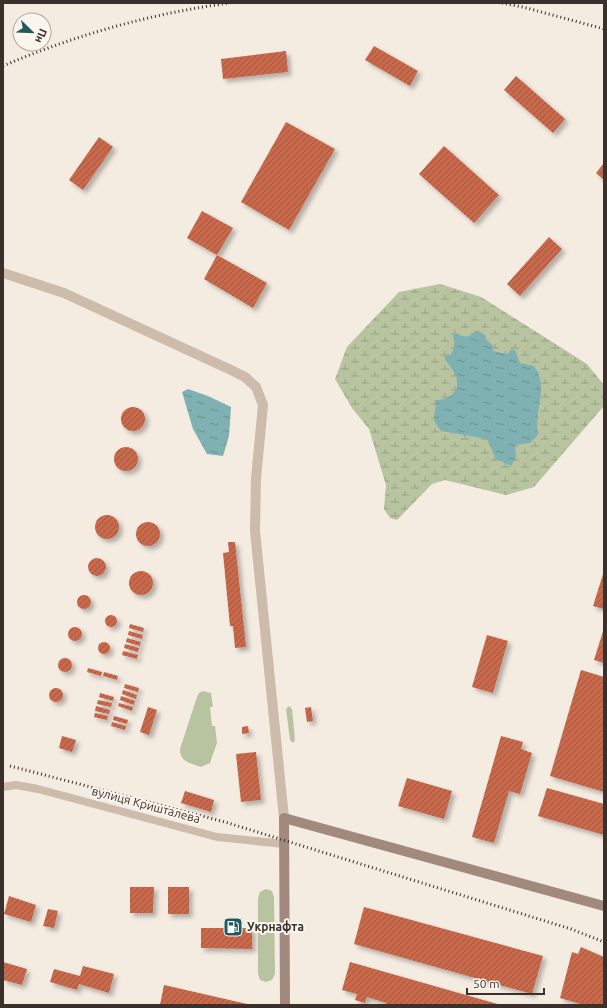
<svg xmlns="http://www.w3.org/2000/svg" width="607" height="1008" font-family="Ubuntu,sans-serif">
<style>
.grass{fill:#b8c4a0}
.wetland{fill:url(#wetland-marsh)}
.water{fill:url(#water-ripples)}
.building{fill:url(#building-hatch);filter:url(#shadow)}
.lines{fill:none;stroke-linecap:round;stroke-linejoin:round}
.minor{stroke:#cdbbac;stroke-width:8}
.tertiary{stroke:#cdbbac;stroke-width:10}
.secondary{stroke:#a18a7d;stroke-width:10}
.rail{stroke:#3b302b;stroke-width:3;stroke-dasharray:1 3;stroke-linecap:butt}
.labels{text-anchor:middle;stroke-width:4;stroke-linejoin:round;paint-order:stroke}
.street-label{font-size:12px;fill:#3b302b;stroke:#fbf5ee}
.poi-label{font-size:12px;font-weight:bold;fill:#3b302b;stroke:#fbf5ee;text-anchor:start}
</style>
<defs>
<pattern id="wetland-marsh" width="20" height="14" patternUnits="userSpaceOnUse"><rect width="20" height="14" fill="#b8c4a0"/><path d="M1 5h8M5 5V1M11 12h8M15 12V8" fill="none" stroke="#97a083"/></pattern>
<pattern id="water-ripples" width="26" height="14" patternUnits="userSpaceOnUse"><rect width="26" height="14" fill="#7fb0b2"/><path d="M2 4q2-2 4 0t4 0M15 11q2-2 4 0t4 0" fill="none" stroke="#699091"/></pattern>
<pattern id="building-hatch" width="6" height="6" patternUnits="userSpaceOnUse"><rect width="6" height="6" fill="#c8694b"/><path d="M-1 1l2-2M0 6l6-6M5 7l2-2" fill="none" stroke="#a4573f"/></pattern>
<filter id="shadow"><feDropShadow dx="3.5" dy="3.5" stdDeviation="2" flood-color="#0004"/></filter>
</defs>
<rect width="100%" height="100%" fill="#f4ebe1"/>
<g class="grass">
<path d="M203,691L211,693L213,707H210L212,726H215L217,743L210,763L201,767C190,763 180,762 180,749L197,697L199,693Z"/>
<polygon points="289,706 292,709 295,740 293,743 290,740 286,709"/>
<polygon points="266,889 272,891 274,897 275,974 272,980 266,982 260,980 258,974 258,898 260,892"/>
</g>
<polygon class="wetland" points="440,284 481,297 587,364 604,385 603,407 534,487 506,495 445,480 432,484 397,520 390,518 384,509 386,485 369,429 352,408 335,379 347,347 399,292"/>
<g class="water">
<path d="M476,331H479L486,336V341L493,345V351L507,354L512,349L515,350L520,363L534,366C550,388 533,412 538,435L530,443L515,445L516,457L511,466L496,459L487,439L441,431L434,421L436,400C452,400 463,388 454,372C451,366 446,363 444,356L451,355C454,349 456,343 453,337L455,333C465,338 468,338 476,331Z"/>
<polygon points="188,389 208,396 231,407 229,436 223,456 207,454 193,429 182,392"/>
</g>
<g class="building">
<polygon points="374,46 418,71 410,86 365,60"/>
<polygon points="286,51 288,72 223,79 221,59"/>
<polygon points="516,76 565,119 553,133 504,90"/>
<polygon points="286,122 335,149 289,230 241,202"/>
<polygon points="99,137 113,147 83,190 69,180"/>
<polygon points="444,146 499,195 474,223 419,174"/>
<polygon points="604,163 604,180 596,173"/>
<polygon points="202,211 233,228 217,255 187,238"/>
<polygon points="549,237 562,249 520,296 507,284"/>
<polygon points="217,255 267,283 253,308 204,279"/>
<circle cx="133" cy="419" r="12"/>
<circle cx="126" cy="459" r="12"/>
<circle cx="107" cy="527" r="12"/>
<circle cx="148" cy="534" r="12"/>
<polygon points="228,542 235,542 246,647 235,648 233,626 230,626 223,553 229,552"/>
<circle cx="97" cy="567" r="9"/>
<polygon points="604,571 604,609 593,606"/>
<circle cx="141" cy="583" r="12"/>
<circle cx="84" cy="602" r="7"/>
<circle cx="111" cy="621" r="6"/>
<polygon points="130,624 144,628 143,632 129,628"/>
<circle cx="75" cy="634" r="7"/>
<polygon points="604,628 604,663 594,660"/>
<polygon points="129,631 143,635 142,639 128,635"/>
<polygon points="487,635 508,641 493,693 472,687"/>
<polygon points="127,638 141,642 140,646 126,642"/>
<circle cx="104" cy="648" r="6"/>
<polygon points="125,644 139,648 138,652 124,648"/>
<polygon points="123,651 138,655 137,659 122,655"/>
<circle cx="65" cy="665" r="7"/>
<polygon points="88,668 102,672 101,676 87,672"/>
<polygon points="581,670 604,677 604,792 550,776"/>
<polygon points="104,672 118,676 117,680 103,676"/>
<polygon points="125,684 139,688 138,692 124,688"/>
<circle cx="56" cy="695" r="7"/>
<polygon points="123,690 137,695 136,699 122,694"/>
<polygon points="100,693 114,697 113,701 99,697"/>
<polygon points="121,696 135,701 134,705 120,700"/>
<polygon points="98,700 112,703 111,707 97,704"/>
<polygon points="119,703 133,707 132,711 118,706"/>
<polygon points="96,706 110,710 109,714 95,711"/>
<polygon points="148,707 157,710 149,735 140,732"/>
<polygon points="311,707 313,721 307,722 305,708"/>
<polygon points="95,713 108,716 107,720 94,717"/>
<polygon points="114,716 128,720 127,724 113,720"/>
<polygon points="112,722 126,726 125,730 111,726"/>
<polygon points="248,726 249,733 242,734 242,727"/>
<polygon points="62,736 76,740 72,752 59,748"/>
<polygon points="501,736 523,742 521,749 532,753 520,794 509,791 494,843 472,837"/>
<polygon points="256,752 261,800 241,802 236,754"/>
<polygon points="407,778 452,791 444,819 398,806"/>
<polygon points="547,788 604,804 604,835 538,816"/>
<polygon points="185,791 214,800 211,812 181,803"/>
<polygon points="130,887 154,887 153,913 130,913"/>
<rect x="168" y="887" width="21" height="27"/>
<polygon points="9,896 36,905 31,922 4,914"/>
<polygon points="364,907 543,956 532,994 354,944"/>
<polygon points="48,909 58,911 54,928 43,926"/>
<polygon points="201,928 252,928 252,949 201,948"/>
<polygon points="581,947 604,957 604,1005 584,1005 560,998 572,952 578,954"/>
<polygon points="3,962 27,969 22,985 3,980"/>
<polygon points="350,962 501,1005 385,1005 386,1003 367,997 365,1003 355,1000 357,994 342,990"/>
<polygon points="83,966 114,974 109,993 79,984 77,990 50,982 54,969 80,976"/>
<polygon points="164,985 247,1004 247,1005 160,1005"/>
</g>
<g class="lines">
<polyline class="minor" points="3,787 16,785 38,789 217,837 284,844"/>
<polyline class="tertiary" points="3,273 64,293 231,370 245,377 256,387 263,405 256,478 255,531 284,818"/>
<polyline class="secondary" points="285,1005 284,818 604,906"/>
<g class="rail">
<polyline points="502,3 523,7 604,29"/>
<path d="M3,66C75,35 153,13 230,3"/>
<polyline points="10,766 225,822 571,929 604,942"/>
</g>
</g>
<defs>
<symbol id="fuel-square" viewBox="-11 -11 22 22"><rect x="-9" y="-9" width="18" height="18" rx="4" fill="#1f5a5e" stroke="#fbf5ee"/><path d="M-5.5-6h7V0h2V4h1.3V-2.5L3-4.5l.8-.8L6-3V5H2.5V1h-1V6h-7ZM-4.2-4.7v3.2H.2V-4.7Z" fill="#fff"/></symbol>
</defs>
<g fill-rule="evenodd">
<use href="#fuel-square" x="222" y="916" width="22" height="22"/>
</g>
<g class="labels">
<g class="street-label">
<text transform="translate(146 805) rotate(15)" y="4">вулиця Кришталева</text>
</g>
<g class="poi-label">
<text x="247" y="931">Укрнафта</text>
</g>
</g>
<rect width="607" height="1008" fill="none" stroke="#3b302b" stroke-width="8"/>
<g transform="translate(32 32) rotate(113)"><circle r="19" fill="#fbf5ee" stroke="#aea6a0"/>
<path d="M0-3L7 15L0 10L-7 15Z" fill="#1f5a5e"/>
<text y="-6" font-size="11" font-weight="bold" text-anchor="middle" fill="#3b302b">Пн</text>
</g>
<path d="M467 988v6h77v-6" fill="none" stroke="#3b302b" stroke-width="2"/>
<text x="473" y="988" font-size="12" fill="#3b302b" stroke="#fbf5ee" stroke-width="3" paint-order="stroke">50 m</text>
</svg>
